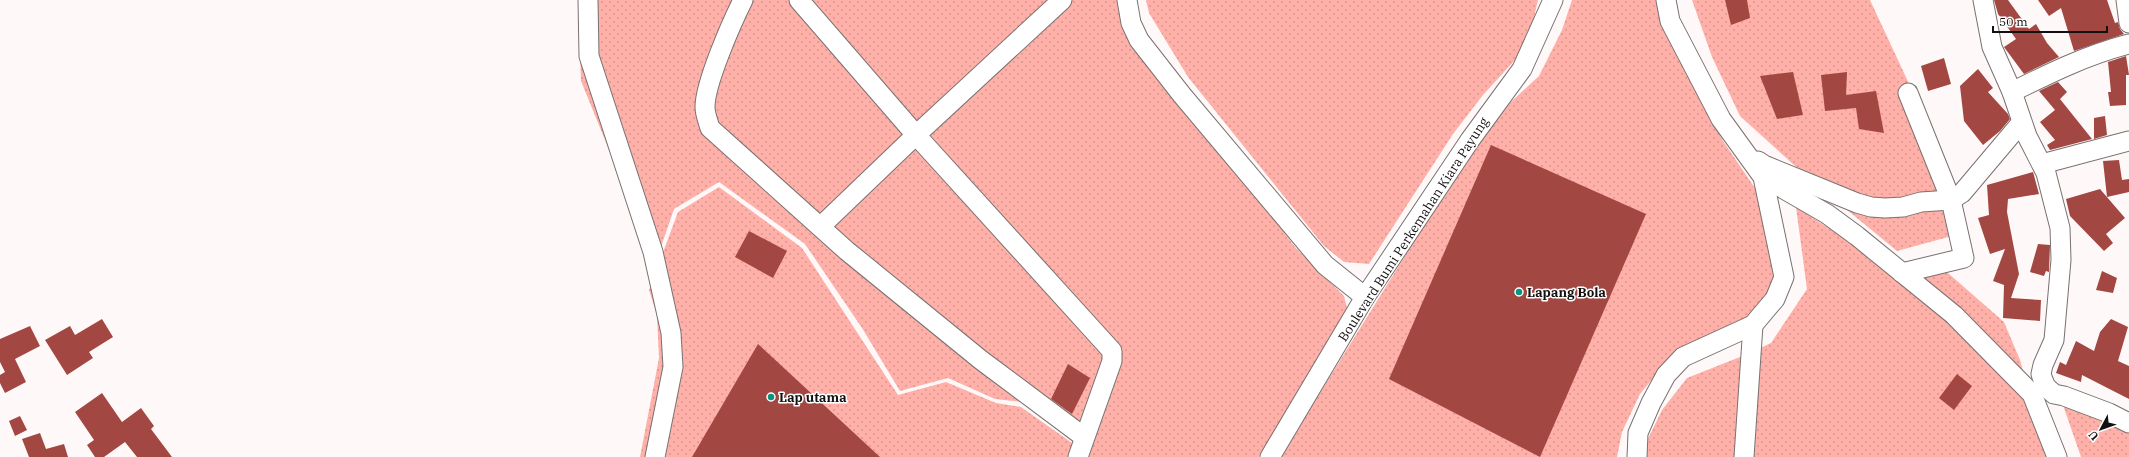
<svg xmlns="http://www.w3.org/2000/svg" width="2129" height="457" font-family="'IBM Plex Serif',serif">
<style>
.grass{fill:url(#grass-dots)}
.building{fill:#a34742}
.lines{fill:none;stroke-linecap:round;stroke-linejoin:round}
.minor-casing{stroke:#797170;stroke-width:21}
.minor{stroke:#fff;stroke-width:19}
.poi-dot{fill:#0a947f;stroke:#fff;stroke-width:1.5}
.labels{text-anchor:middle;stroke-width:3;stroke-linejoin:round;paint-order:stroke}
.street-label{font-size:13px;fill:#131010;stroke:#fff}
.poi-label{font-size:13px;font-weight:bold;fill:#131010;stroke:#fff;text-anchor:start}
</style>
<defs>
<pattern id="grass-dots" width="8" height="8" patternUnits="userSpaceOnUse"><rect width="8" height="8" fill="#feb0a9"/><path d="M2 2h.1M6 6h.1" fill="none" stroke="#d99690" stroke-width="1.8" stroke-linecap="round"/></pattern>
</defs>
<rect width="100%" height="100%" fill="#fef9f8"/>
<g class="grass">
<polygon points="578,0 1128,0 1137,30 1259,200 1295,247 1344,296 1348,312 1259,457 1087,457 1089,447 1024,402 995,399 948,378 900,391 862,328 805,244 719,182 674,209 650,279 637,226 618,172 581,81"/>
<polygon points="1146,0 1538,0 1527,47 1483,95 1453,134 1369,264 1344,262 1324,246 1188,77 1149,13"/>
<polygon points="1572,0 1662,0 1666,17 1688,76 1723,141 1759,194 1781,277 1755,321 1674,353 1640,394 1622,432 1617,457 1280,457 1487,124 1539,76 1562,30"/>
<polygon points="1692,0 1870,0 1911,88 1952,236 1897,251 1806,176 1740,116 1712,57"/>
<polygon points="719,187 802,248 898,395 946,382 996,403 1021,407 1075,445 1074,457 640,457 659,358 657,315 649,290 678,212"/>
<polygon points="1796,207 1839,235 1872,261 1901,273 1918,271 1948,273 2004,322 2020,360 2046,457 1642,457 1642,451 1662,410 1687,378 1745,355 1771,343 1807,289"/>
<polygon points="2063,405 2129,417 2129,457 2081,457"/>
</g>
<g class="building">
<polygon points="1725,0 1747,0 1750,18 1731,25"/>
<polygon points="1994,0 2008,0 2029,29 2036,24 2047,43 2059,57 2024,74 2004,47 2016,39 1998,14"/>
<polygon points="2038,0 2107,0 2115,23 2118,22 2120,29 2124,34 2074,51 2061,8 2049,16"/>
<polygon points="2126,56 2129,75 2126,75 2126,105 2110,106 2108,92 2111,92 2108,62"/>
<polygon points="1944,58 1951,84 1928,91 1921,66"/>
<polygon points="1978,69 1993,88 1988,92 2008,114 2010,119 2000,131 1983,145 1964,121 1960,86"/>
<polygon points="1793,72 1803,115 1777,119 1760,76"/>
<polygon points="1847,72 1846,95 1876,91 1884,133 1859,129 1856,108 1825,111 1821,75"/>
<polygon points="2058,82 2067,92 2060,99 2092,139 2050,150 2047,145 2055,140 2040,122 2055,110 2039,91"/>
<polygon points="2105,116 2107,135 2094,139 2094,118"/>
<polygon points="1491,145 1646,214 1540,457 1389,379"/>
<polygon points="2119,160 2122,180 2129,179 2129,192 2107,197 2103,161"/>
<polygon points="2033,172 2039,194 2008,199 2007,212 2019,274 2011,298 2041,300 2040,321 2003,318 2004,285 1993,281 2005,249 1990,254 1978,218 1989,215 1987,185"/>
<polygon points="2100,189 2125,218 2106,234 2113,243 2104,251 2070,216 2066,199"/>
<polygon points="749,231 787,251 773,278 735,257"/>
<polygon points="2038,244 2050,245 2049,272 2046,271 2044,276 2030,272"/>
<polygon points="2102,271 2117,278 2113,293 2096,290"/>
<polygon points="102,319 113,337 89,352 93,358 67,375 45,340 70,326 75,335"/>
<polygon points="2111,319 2128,327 2118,361 2129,366 2129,399 2082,375 2081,382 2056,373 2060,362 2066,365 2076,341 2094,351 2100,332"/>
<polygon points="30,326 40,346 15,359 26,382 5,393 0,383 0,375 5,372 0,362 0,339"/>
<polygon points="758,344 771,356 880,457 692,457"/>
<polygon points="1068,364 1090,378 1072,414 1051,399"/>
<polygon points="1957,374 1972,386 1954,410 1939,398"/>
<polygon points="102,393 122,422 141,408 154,426 151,429 172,457 137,457 125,442 104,457 95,457 87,445 94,440 75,412"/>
<polygon points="20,416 27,430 15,436 9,421"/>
<polygon points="40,433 46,449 64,444 68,457 29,457 22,439"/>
</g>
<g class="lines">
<defs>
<g id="minor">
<polyline points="588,0 589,56 653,252 671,333 673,367 655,457"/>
<path d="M743,0C732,22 705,83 705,107C705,114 708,121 710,128L847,251L981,360L1084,437"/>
<polyline points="799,0 916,135 1112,351 1112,361 1078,457"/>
<polyline points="1127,0 1131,23 1139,40 1182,95 1325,265 1365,297"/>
<polyline points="1983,0 1992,47 2012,92 2027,136 2046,173 2060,228 2061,260 2054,340 2043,365 2041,374 2043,380 2046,387 2054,394 2064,396 2109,413 2129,423"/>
<polyline points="2126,0 2129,23"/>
<path d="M2012,92C2050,73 2087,55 2129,44"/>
<polyline points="1758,161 1764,165 1857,203 1871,207 1885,208 1903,207 1921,202 1951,200 1962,193 2021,123"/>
<polyline points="2042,164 2129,141"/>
<polyline points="1763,177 1827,214 1857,236 1954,315 2032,394 2057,457"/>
<polyline points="821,226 916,135 1062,0"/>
<polyline points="1902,273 1964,258 1951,200 1908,93"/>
<polyline points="1270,457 1365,297 1470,140 1522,69 1553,0"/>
<polyline points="1637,457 1638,433 1651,403 1666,375 1683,357 1753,325 1775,299 1784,277 1763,177 1721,119 1670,21 1666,0"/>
<polyline points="1744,457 1753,325"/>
</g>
</defs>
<use href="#minor" class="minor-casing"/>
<use href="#minor" class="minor"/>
</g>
<g class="poi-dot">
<circle cx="1519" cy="292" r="4"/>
<circle cx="771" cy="397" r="4"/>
</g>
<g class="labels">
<g class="street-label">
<text transform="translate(1413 229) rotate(-57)" y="5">Boulevard Bumi Perkemahan Kiara Payung</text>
</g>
<g class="poi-label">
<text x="1527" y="297">Lapang Bola</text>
<text x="779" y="402">Lap utama</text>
</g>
</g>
<g transform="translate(2101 429) rotate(229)" stroke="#ffffff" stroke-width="3" paint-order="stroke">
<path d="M0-3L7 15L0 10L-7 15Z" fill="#131010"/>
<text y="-6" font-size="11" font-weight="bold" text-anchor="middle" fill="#131010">U</text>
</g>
<path d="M1993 26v6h114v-6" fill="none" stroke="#131010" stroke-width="2"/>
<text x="1999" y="26" font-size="12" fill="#131010" stroke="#ffffff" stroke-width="3" paint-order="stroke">50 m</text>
</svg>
